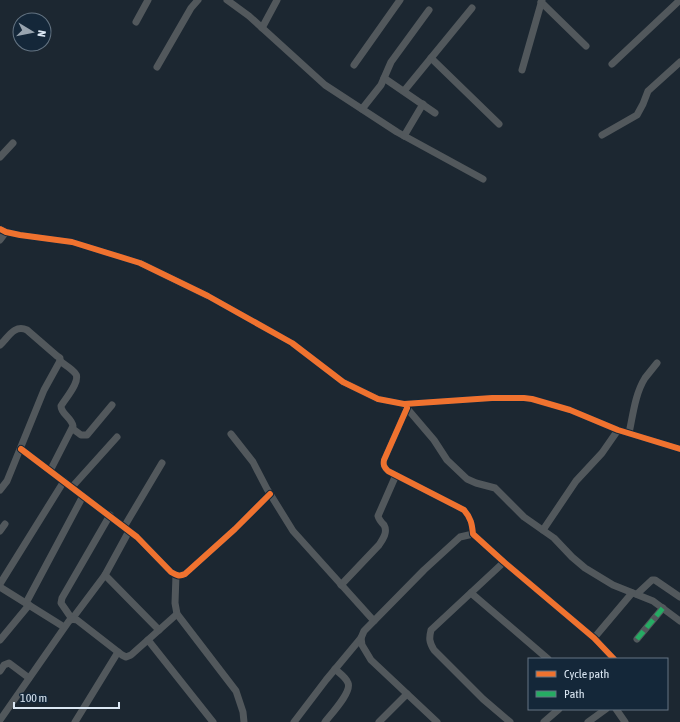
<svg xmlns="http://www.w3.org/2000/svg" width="680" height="722" font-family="'Asap Condensed',sans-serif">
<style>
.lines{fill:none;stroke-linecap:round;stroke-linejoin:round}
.minor{stroke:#52585c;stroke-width:7}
.quiet{stroke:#26ab63;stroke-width:5;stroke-dasharray:10 5;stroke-linecap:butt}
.cycleway-casing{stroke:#142739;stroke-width:8}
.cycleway{stroke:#ef722f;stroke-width:6}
</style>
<rect width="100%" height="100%" fill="#1c2731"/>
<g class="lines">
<g class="minor">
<polyline points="227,0 249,16 325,85 397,132 483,179"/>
<polyline points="541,2 586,46"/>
<polyline points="136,22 148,0"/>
<polyline points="262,28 277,0"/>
<polyline points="431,58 499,124"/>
<polyline points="612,64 680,0"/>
<polyline points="354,65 400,0"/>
<polyline points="157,67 191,8 198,0"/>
<polyline points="522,70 542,0"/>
<polyline points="384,78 435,113"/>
<polyline points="404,91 472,8"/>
<polyline points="362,109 381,85 391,62 429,10"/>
<polyline points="602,135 637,115 643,104 648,91 680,62"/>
<polyline points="404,136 423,104"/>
<polyline points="0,157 13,143"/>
<polyline points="0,229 6,232 20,235 72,242 140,263 208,296 292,343 343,382 378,399 404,404 492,398 524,398 532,399 570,410 618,430 680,449"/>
<polyline points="0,240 6,232"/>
<path d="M0,345C8,338 14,324 27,330L57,356L60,358V361L44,390L7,481L0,490"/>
<polyline points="405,406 434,440 447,460 467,479 476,483 495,488 524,517 554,538 572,557 585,568 613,585 653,601 680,621"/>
<path d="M407,408L384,460C383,465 384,467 388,471L464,510C471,518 472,524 473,534L504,562L594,638L614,659"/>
<polyline points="73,429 81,435 87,435 112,405"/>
<path d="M629,433C633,415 635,394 645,378C649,373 653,368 657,363"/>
<polyline points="231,434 253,462 267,489 293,531 374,621"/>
<path d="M21,449L137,537L171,572C176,575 179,577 185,574L235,529L270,494"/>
<path d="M50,471L73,426C71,417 61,414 61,406C65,399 82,380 75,373C71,368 65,365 60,361"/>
<polyline points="72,487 117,437"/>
<polyline points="110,515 62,598 61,603 72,619 105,575 129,531"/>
<polyline points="124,527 162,463"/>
<polyline points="543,530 576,481 602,453 618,430"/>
<polyline points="0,531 5,524"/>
<path d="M504,562L431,630C429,638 429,642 434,650L483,699L510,722"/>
<polyline points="105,575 159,630"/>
<polyline points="176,575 175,603 177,614 236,691 243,712 244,722"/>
<polyline points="0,584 64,481"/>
<path d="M341,585L379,545C383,539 388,532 384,525C381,522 379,520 378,516L396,475"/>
<polyline points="0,587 64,627"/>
<polyline points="471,593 548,659"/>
<polyline points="637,594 652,580 655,580 680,597"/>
<polyline points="26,603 83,496"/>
<polyline points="594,638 632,593"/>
<polyline points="637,639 663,608"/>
<polyline points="0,640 29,605"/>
<polyline points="148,640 213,722"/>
<polyline points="0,671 4,665 9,663 29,678"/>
<polyline points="616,709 625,722"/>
<polyline points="0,720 69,621 72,619 77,620 122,655 126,657 131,655 177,614"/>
<polyline points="75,722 118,652"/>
<polyline points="294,722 326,680 361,638"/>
<path d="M325,722C331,714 352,692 348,683C346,677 339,673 335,669"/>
<polyline points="379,722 407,694"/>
<polyline points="437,722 371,660 362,645 361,638 364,631 424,570 460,537 473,534"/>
<polyline points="544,722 559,709"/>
<polyline points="588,722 606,709"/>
</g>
<polyline class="quiet" points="637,639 663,608"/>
<defs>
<g id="cycleway">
<polyline points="0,229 6,232 20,235 72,242 140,263 208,296 292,343 343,382 378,399 404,404 492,398 524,398 532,399 570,410 618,430 680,449"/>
<path d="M407,408L384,460C383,465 384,467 388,471L464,510C471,518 472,524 473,534L504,562L594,638L614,659"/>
<path d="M21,449L137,537L171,572C176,575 179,577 185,574L235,529L270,494"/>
</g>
</defs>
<use href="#cycleway" class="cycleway-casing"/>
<use href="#cycleway" class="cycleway"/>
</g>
<rect x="528" y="658" width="140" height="52" fill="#142739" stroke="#647483"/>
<rect x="536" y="671" width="20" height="6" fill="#ef722f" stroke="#647483"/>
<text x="564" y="678" font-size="12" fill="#dbe7f3">Cycle path</text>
<rect x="536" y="691" width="20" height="6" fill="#26ab63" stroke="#647483"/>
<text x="564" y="698" font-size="12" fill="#dbe7f3">Path</text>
<g transform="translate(32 32) rotate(100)"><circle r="19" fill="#142739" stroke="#647483"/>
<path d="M0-3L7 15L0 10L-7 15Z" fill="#98a4af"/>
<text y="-6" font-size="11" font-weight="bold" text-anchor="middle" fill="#dbe7f3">N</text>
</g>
<path d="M14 702v6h105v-6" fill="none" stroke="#dbe7f3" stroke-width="2"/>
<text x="20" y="702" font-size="12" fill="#dbe7f3" stroke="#142739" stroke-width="3" paint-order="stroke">100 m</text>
</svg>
